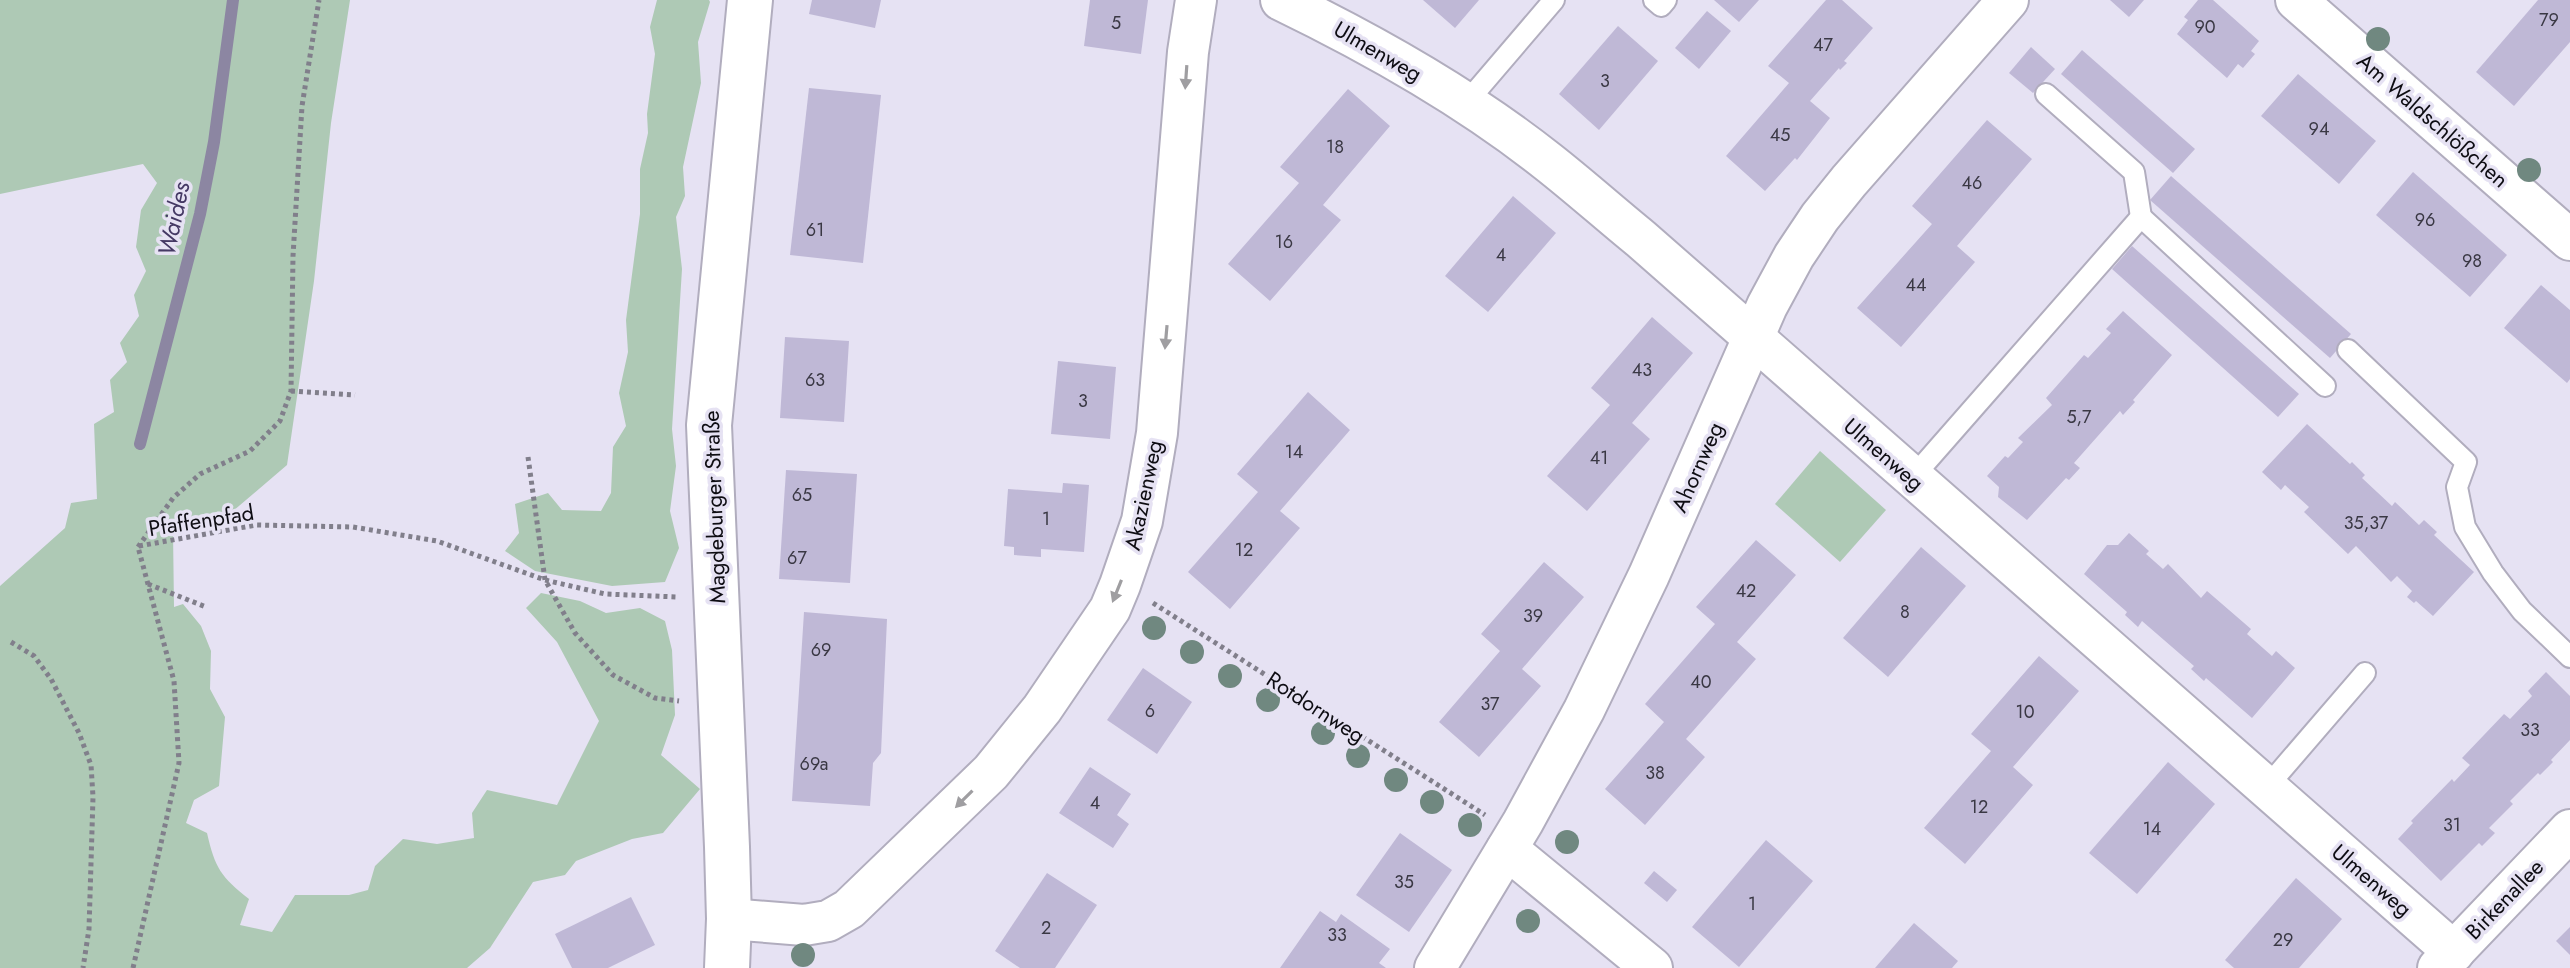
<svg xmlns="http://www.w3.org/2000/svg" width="2570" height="968" font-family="Jost,sans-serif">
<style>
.green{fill:#aec9b5}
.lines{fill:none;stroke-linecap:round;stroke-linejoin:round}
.stream{stroke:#8c86a2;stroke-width:12}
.building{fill:#bfb8d6}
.service-casing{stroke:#b1adbe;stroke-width:24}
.minor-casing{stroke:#b1adbe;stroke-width:44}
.secondary-casing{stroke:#b1adbe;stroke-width:48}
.path{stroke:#817f8b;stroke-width:5;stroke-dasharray:4 4;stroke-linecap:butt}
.service{stroke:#fff;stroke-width:20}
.minor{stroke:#fff;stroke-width:40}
.secondary{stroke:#fff;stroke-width:44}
.tree{fill:#708880}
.oneway{fill:#9f9ea1}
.labels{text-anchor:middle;stroke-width:7;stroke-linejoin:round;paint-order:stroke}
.number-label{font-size:18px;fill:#3a3844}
.street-label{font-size:22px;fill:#0e0d13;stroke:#e6e2f3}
.water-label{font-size:24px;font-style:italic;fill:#453964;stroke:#e6e2f3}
</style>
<rect width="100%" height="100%" fill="#e6e2f3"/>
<g class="green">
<path d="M0,0H350L331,123L314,281L287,465L226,517L173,532L174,607L183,604L201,626L211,651L210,689L225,717L219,786L194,800L186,823L207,833C215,868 221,877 249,899L240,925L272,932L295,895H349L368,890L375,866L403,839L437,844L474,838L472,813L487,790L557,805L599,721L557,642L526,608L541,593L580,601L606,613L640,608L665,621L672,650L675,715L661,755L700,789L663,833L632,839L576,861L565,875L533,882L490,948L467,968H0V586L65,528L71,503L97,499L94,424L114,412L110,380L127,362L120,343L139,316L134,295L146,271L136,247L141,210L157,183L143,164L0,194Z"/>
<polygon points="657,0 709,0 710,2 698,42 701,83 683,167 685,196 676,217 682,269 672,429 676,466 670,511 679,548 665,582 612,586 535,571 505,551 519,533 515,504 548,493 562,510 601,511 611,493 613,447 626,426 619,393 628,352 626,320 640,214 640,169 648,133 647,114 655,54 650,27"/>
<polygon points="1820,451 1886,510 1840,562 1775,504"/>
</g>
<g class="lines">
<polyline class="stream" points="140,444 200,214 214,142 233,0"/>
</g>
<g class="building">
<polygon points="812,0 881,0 875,28 809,14"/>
<polygon points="1090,0 1148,0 1141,54 1084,46"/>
<polygon points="1423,0 1479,0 1455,28"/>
<polygon points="1714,0 1759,0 1739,22"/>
<polygon points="1826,0 1842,0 1873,28 1844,61 1847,63 1840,70 1839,68 1810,101 1830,118 1797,160 1795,158 1765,191 1726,156 1789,83 1768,66"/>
<polygon points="2110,0 2144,0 2129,17"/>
<polygon points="2198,0 2213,0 2259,41 2251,51 2255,54 2243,68 2238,64 2227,78 2177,34 2188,20 2184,17"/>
<polygon points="2538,0 2570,0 2570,42 2514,106 2476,72"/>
<polygon points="1707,11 1731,31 1699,69 1675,48"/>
<polygon points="1618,26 1658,61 1599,130 1559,94"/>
<polygon points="2031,47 2055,69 2033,93 2009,73"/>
<polygon points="2082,50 2195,149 2173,173 2061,74"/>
<polygon points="2298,74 2376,141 2339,184 2261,116"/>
<polygon points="809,88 881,95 863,263 790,255"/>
<polygon points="1348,89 1390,126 1323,205 1341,220 1270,301 1228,264 1299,183 1280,167"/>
<polygon points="1987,120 2032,159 1957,246 1975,262 1901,347 1857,308 1932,224 1912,206"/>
<polygon points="2413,172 2507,255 2470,297 2376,215"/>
<polygon points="2171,176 2351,334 2330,358 2150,200"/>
<polygon points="1513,196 1556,233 1488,312 1445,276"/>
<polygon points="2132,246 2299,394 2278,417 2112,269"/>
<polygon points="2541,285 2570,310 2570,379 2567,383 2504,328"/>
<polygon points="2123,311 2172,355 2133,400 2135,402 2123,415 2120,411 2074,463 2080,468 2069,480 2066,478 2027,520 1998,497 1999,487 1987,476 2005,456 2008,458 2023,442 2018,438 2052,405 2046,398 2084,355 2088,358 2111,333 2106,329"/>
<polygon points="1652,317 1693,353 1632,423 1650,439 1587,511 1547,476 1610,405 1591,388"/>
<polygon points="785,337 849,341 844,422 780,418"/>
<polygon points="1058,361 1116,367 1110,439 1051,434"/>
<polygon points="1308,392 1350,430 1280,511 1300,528 1230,609 1188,572 1258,492 1237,474"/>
<polygon points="2307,424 2350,464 2352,462 2365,475 2362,478 2392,506 2395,502 2419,525 2424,520 2437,532 2434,535 2474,572 2433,616 2416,601 2414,603 2407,597 2412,591 2397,576 2391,582 2356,546 2348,554 2304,512 2309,507 2285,485 2281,490 2262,472"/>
<polygon points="786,470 857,474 850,583 779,579"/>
<polygon points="1063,483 1089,485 1084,552 1041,549 1041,557 1014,555 1014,547 1004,546 1008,489 1062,493"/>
<polygon points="2129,533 2149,551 2146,554 2163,569 2168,564 2201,598 2207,591 2251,629 2247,634 2272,656 2276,651 2295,668 2252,718 2206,678 2204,681 2191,669 2194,666 2142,621 2138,627 2125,615 2127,612 2084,574 2107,545 2118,545"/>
<polygon points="1756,540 1796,575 1737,642 1756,659 1686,739 1705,757 1645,825 1605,789 1664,722 1645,704 1715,624 1696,607"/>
<polygon points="1921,547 1966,586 1888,677 1843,638"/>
<polygon points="1544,562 1584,597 1522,669 1541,686 1479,757 1439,722 1500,651 1481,634"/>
<polygon points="804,612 887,619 881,753 873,763 870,806 792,801"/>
<polygon points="2039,656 2079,691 2013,767 2033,785 1965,864 1924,828 1991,751 1971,734"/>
<polygon points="1143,668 1192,702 1157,754 1107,720"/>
<polygon points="2546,672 2570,696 2570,740 2551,760 2553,762 2540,775 2538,773 2510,801 2513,804 2489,828 2495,833 2482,846 2479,843 2441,881 2398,839 2413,823 2411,821 2452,779 2454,782 2470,765 2462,758 2504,714 2510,719 2532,696 2528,691"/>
<polygon points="2168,762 2215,804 2137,894 2089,853"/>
<polygon points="1090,767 1131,794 1117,815 1129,824 1113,848 1059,813"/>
<polygon points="1400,833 1452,870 1409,932 1356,895"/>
<polygon points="1766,840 1813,881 1739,967 1692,927"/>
<polygon points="1654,871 1677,890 1667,902 1644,883"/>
<polygon points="1047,873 1097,905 1055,968 1020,968 995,951"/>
<polygon points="2296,878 2342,919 2299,968 2234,968 2225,960"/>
<polygon points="631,897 655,945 608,968 572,968 555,934"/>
<polygon points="1320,911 1336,922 1341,914 1390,949 1379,963 1386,968 1280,968"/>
<polygon points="1914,923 1958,961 1952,968 1875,968"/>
<polygon points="2570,927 2570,955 2556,941"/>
</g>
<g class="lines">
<defs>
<g id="service">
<polyline points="1654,0 1661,6 1666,0"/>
<polyline points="2046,94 2134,172 2141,217"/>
<polyline points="1466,103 1554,0"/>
<polyline points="2348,350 2466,462 2457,487 2465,527 2493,573 2522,611 2570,657"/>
<polyline points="1912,478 2141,217 2325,386"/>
<polyline points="2266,788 2365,673"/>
</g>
<g id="minor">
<path d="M1281,0C1374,45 1466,97 1547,161C1579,186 1609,213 1641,239L2454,952"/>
<polyline points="2296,0 2570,240"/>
<polyline points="1507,849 1652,968"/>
<polyline points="729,919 804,925 828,921 849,909 991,772 1042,709 1110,609 1120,585 1142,521 1157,433 1188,52 1196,0"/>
<polyline points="1435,968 1523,822 1584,710 1649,575 1767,306 1794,256 1820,217 1849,181 2008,0"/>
<polyline points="2438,968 2570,830"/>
</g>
<polyline id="secondary" points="727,968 729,919 727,847 709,425 750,0"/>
</defs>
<use href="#service" class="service-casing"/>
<use href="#minor" class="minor-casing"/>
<use href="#secondary" class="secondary-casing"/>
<g class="path">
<polyline points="291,391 355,395"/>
<polyline points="528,457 545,580 575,633 613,675 655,698 679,701"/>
<polyline points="139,546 256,525 353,527 437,541 545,580 605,594 677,597"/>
<polyline points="138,547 173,498 200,474 250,451 280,421 291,391 293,256 302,106 319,0"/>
<polyline points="148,584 206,607"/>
<polyline points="1153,603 1485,815"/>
<polyline points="11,642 34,656 51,679 79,733 91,765 93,797 89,929 83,968"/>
<polyline points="133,968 179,763 174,681 138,547"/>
</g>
<use href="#service" class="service"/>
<use href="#minor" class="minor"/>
<use href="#secondary" class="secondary"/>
</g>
<g class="tree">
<circle cx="2378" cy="39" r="12"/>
<circle cx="2529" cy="170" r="12"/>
<circle cx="1154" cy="628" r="12"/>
<circle cx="1192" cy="652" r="12"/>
<circle cx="1230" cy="676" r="12"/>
<circle cx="1268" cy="700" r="12"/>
<circle cx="1323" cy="733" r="12"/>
<circle cx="1358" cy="756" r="12"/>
<circle cx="1396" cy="780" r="12"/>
<circle cx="1432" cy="802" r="12"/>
<circle cx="1470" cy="825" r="12"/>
<circle cx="1567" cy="842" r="12"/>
<circle cx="1528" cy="921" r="12"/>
<circle cx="803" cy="955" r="12"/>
</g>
<defs><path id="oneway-solid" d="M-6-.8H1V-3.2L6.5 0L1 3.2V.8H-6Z" transform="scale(2)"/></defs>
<g class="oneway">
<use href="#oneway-solid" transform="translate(1186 77) rotate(94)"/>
<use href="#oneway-solid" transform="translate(1166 337) rotate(95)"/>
<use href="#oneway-solid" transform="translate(1117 591) rotate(112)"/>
<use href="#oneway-solid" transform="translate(964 799) rotate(135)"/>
</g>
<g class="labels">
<g class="number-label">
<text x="2549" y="26">79</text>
<text x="1116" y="29">5</text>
<text x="2205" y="33">90</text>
<text x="1823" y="51">47</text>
<text x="1605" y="87">3</text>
<text x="2319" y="135">94</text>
<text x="1780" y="141">45</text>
<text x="1335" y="153">18</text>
<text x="1972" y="189">46</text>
<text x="2425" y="226">96</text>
<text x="815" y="236">61</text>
<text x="1284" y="248">16</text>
<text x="1501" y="261">4</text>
<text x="2472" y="267">98</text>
<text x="1916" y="291">44</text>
<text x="1642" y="376">43</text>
<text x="815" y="386">63</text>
<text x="1083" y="407">3</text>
<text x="2079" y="423">5,7</text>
<text x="1294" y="458">14</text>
<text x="1599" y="464">41</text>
<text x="802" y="501">65</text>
<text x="1046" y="525">1</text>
<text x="2366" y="529">35,37</text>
<text x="1244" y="556">12</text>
<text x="797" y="564">67</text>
<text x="1746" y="597">42</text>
<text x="1905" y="618">8</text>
<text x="1533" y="622">39</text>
<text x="821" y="656">69</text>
<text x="1701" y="688">40</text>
<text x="1490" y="710">37</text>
<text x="1150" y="717">6</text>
<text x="2025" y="718">10</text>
<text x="2530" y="736">33</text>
<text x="814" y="770">69a</text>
<text x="1655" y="779">38</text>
<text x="1095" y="809">4</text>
<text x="1979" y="813">12</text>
<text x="2452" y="831">31</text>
<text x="2152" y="835">14</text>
<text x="1404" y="888">35</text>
<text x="1752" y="910">1</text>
<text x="1046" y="934">2</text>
<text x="1337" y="941">33</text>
<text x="2283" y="946">29</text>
</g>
<g class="street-label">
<text transform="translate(1378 51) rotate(30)" y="8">Ulmenweg</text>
<text transform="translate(2433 120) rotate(41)" y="8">Am Waldschlößchen</text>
<text transform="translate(1884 454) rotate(41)" y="8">Ulmenweg</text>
<text transform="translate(1697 467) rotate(-66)" y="8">Ahornweg</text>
<text transform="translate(1143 495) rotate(-78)" y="8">Akazienweg</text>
<text transform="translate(714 507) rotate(-92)" y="8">Magdeburger Straße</text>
<text transform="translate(201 520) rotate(-9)" y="8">Pfaffenpfad</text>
<text transform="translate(1316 707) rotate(33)" y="8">Rotdornweg</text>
<text transform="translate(2372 880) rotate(41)" y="8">Ulmenweg</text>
<text transform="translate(2504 899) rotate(-46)" y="8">Birkenallee</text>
</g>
<g class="water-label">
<text transform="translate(174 219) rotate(-78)" y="8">Waides</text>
</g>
</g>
</svg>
